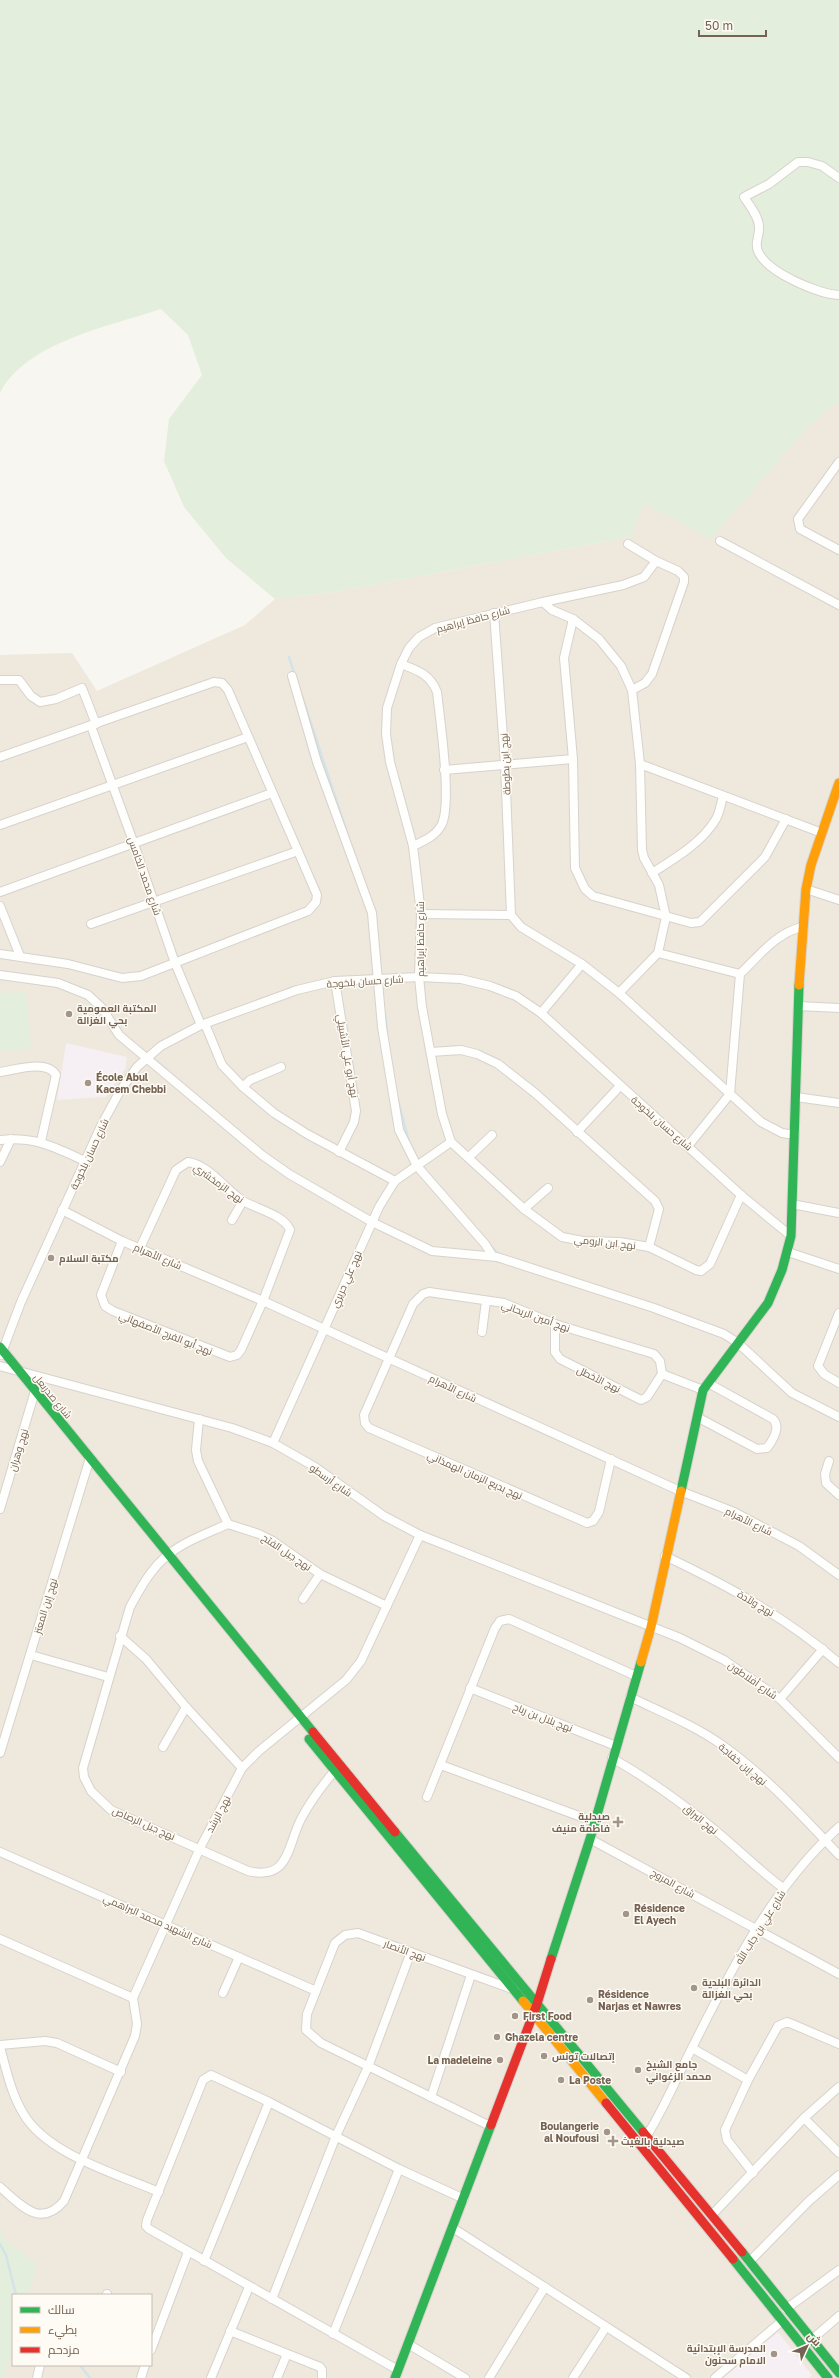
<svg xmlns="http://www.w3.org/2000/svg" width="839" height="2378" font-family="'Golos Text',Cairo,sans-serif">
<style>
.residential{fill:#eee8dd;fill-rule:evenodd}
.education{fill:#f6eff4}
.green{fill:#e4eedc}
.lines{fill:none;stroke-linecap:round;stroke-linejoin:round}
.stream{stroke:#d3e3e8;stroke-width:2.5}
.street-casing{stroke:#d7d2cd;stroke-width:10}
.fast-casing{stroke:#d7d3cd;stroke-width:11}
.slow-casing{stroke:#d7d3cd;stroke-width:11}
.jam-casing{stroke:#d7d3cd;stroke-width:11}
.street{stroke:#fefefd;stroke-width:8}
.fast{stroke:#30b455;stroke-width:9}
.slow{stroke:#ff9f0a;stroke-width:9}
.jam{stroke:#e5322d;stroke-width:9}
.poi-dot{fill:#a39689;stroke:#fefbf4;stroke-width:1.5}
.labels{text-anchor:middle;stroke-width:3;stroke-linejoin:round;paint-order:stroke}
.street-label{font-size:10px;fill:#756252;stroke:#fefbf4}
.poi-label{font-size:10px;font-weight:bold;fill:#756252;stroke:#fefbf4;text-anchor:start}
</style>
<rect width="100%" height="100%" fill="#f8f6f0"/>
<path class="residential" d="M839,401V2378H0V655L72,653L97,691L245,625L275,599L334,592L631,537L644,504L807,428ZM13,2295H151V2365H13Z"/>
<g class="education">
<polygon points="66,1043 127,1057 125,1069 106,1097 57,1100"/>
<polygon points="778,2332 812,2375 809,2378 723,2378"/>
</g>
<g class="green">
<path d="M0,0H839V401L807,428L711,539L644,504L631,537L334,592L275,599L226,558L184,507L164,461L169,419L202,375L188,335L161,309C110,326 26,342 0,393Z"/>
<polygon points="26,992 31,1049 0,1051 0,993"/>
<polygon points="0,2230 8,2242 37,2264 28,2295 13,2295 13,2345 4,2378 0,2378"/>
</g>
<g class="lines">
<g class="stream">
<polyline points="289,657 295,676"/>
<polyline points="302,696 349,839"/>
<polyline points="385,1014 387,1031"/>
<polyline points="155,1060 167,1070"/>
<polyline points="398,1100 409,1142"/>
<polyline points="491,1246 498,1254"/>
<polyline points="0,2244 6,2255 16,2295"/>
<polyline points="80,2365 90,2378"/>
</g>
<defs>
<g id="street">
<path d="M839,178L822,166L808,162H798L769,184L744,197C750,206 759,217 759,227C760,235 754,243 758,251C766,272 818,294 839,295"/>
<polyline points="839,462 798,519 800,529 839,550"/>
<polyline points="720,541 839,605"/>
<polyline points="628,544 656,561 678,571 684,577 684,582 652,674 645,683 632,690"/>
<polyline points="543,602 623,585 644,577 656,561"/>
<polyline points="494,613 505,764 511,915"/>
<polyline points="573,619 564,658 573,759 575,868 585,889 593,896 691,923 700,922 765,857 786,819"/>
<path d="M401,664C417,670 430,674 437,692C440,719 452,801 442,824C436,836 424,841 413,846"/>
<polyline points="292,676 317,762 372,913 382,1027 399,1130 417,1166 485,1244 492,1255"/>
<polyline points="0,680 19,680 31,696 40,702 56,699 82,688 96,724"/>
<polyline points="91,726 134,844 175,963 201,1025"/>
<polyline points="0,757 214,682 222,683 228,690 317,895 316,902 308,911 141,976 122,978 68,964 0,954"/>
<polyline points="640,764 822,833"/>
<polyline points="444,770 573,759"/>
<polyline points="0,825 248,737"/>
<path d="M652,873C674,859 702,843 716,819C720,812 721,803 723,796"/>
<polyline points="806,889 839,900"/>
<polyline points="0,892 272,793"/>
<polyline points="0,906 20,956"/>
<polyline points="421,914 511,915 521,927 582,964 619,993 761,1122 782,1133 795,1135"/>
<polyline points="91,924 298,851"/>
<polyline points="658,953 740,974"/>
<polyline points="0,975 58,983 88,995 102,1008 119,1035 262,1155 289,1174 372,1222 432,1251 497,1257 654,1308 724,1334 738,1343 792,1393 839,1417"/>
<polyline points="335,981 356,1111 354,1122 339,1152"/>
<polyline points="619,993 658,953 666,917 659,885 644,858 642,850 640,764 632,690 621,666 599,639 573,619 552,610 543,602 435,628 419,637 409,648 401,664 387,708 386,734 390,762 413,846 421,914 419,977 422,1007 442,1114 451,1142 524,1209 562,1237 583,1241 620,1242 649,1247 696,1270 701,1271 710,1264 741,1195"/>
<polyline points="798,1006 839,1008"/>
<polyline points="541,1013 582,964"/>
<polyline points="205,1024 222,1065 243,1087 274,1113 307,1134 395,1181"/>
<polyline points="431,1052 461,1050 477,1054 498,1064 535,1093 655,1201 659,1209 649,1247"/>
<path d="M0,1072C15,1070 47,1059 56,1075L41,1141"/>
<polyline points="243,1087 250,1080 281,1067"/>
<polyline points="796,1097 839,1103"/>
<polyline points="577,1132 620,1086"/>
<path d="M0,1140C35,1136 54,1147 85,1161"/>
<path d="M688,1146L730,1094L740,974C759,956 776,933 802,927"/>
<polyline points="469,1157 492,1135"/>
<polyline points="0,1162 11,1139"/>
<polyline points="792,1204 839,1213"/>
<polyline points="524,1209 548,1188"/>
<polyline points="62,1210 122,1241 263,1301 680,1491 734,1512 799,1546 839,1575"/>
<polyline points="232,1220 243,1201"/>
<path d="M122,1241L101,1295L105,1306L113,1311L230,1357L237,1355L241,1350L263,1301L290,1230C284,1215 257,1209 243,1201C226,1190 209,1165 188,1162L176,1170L140,1248"/>
<polyline points="788,1252 839,1269"/>
<polyline points="839,1313 818,1366 824,1374 839,1383"/>
<polyline points="555,1324 555,1352 560,1359 641,1400 647,1397 662,1374"/>
<polyline points="482,1332 486,1301"/>
<polyline points="1,1355 21,1302 101,1126 120,1091 137,1067 161,1046 201,1025 297,990 335,981 419,977 461,979 490,986 516,996 541,1013 741,1195 791,1236"/>
<polyline points="0,1366 232,1428 273,1443 315,1467 384,1516 420,1535 680,1638 724,1660 780,1699 839,1758"/>
<path d="M697,1417L757,1449L767,1448C773,1440 781,1427 773,1419L708,1383"/>
<polyline points="199,1419 196,1450 198,1461 228,1524"/>
<polyline points="273,1443 379,1207 395,1181 451,1142"/>
<polyline points="611,1459 599,1512 593,1521 587,1523 369,1428 365,1423 364,1415 413,1304 423,1294 429,1292 504,1303 555,1324 654,1354 660,1361 662,1374 703,1390"/>
<polyline points="829,1461 825,1474 826,1483 839,1495"/>
<polyline points="0,1509 35,1391"/>
<path d="M665,1556C730,1587 784,1616 839,1663"/>
<polyline points="303,1599 320,1574"/>
<polyline points="120,1636 146,1659 186,1707 242,1768"/>
<polyline points="31,1655 108,1677"/>
<polyline points="470,1688 616,1746"/>
<path d="M630,1697C661,1712 694,1725 722,1745C765,1775 803,1817 839,1855"/>
<polyline points="780,1699 823,1649"/>
<polyline points="163,1747 186,1707"/>
<polyline points="0,1753 90,1458"/>
<path d="M612,1758C649,1779 682,1803 715,1830C738,1849 759,1870 783,1888"/>
<polyline points="441,1765 595,1822"/>
<path d="M338,1767C324,1783 311,1800 301,1819C287,1846 290,1881 248,1871L111,1810L91,1791L84,1777L83,1768L130,1607C140,1589 151,1568 168,1555C185,1541 208,1533 228,1524L259,1534L273,1541L320,1574L387,1606"/>
<polyline points="427,1797 495,1628 500,1621 509,1619 636,1676"/>
<polyline points="590,1839 839,1974"/>
<polyline points="0,1852 316,1991"/>
<polyline points="0,1939 133,1998"/>
<polyline points="223,1993 239,1957"/>
<polyline points="0,2045 45,2041 57,2043 121,2072"/>
<path d="M0,2047C6,2069 11,2093 23,2113C46,2154 117,2174 159,2192"/>
<polyline points="692,2048 748,2080"/>
<polyline points="431,2097 471,1975"/>
<polyline points="804,2118 839,2153"/>
<polyline points="490,2126 321,2043 306,2030 307,2014 335,1943 345,1935 358,1933 515,1990"/>
<path d="M644,2140C660,2116 672,2088 685,2062C727,1978 769,1890 839,1827"/>
<polyline points="753,2173 727,2140 725,2130 748,2080 778,2026 787,2022 792,2024 839,2044"/>
<path d="M0,2187C21,2205 40,2229 64,2201L135,2036L137,2024L133,1998L200,1848L242,1768L259,1751L346,1680L361,1661L420,1535"/>
<polyline points="712,2215 804,2118 839,2087"/>
<polyline points="453,2228 686,2378"/>
<polyline points="204,2261 269,2102"/>
<polyline points="749,2262 809,2201 839,2175"/>
<polyline points="107,2295 107,2294"/>
<polyline points="272,2299 336,2136 368,2067 411,1952"/>
<polyline points="786,2309 839,2270"/>
<polyline points="230,2331 320,2367 322,2370 322,2378"/>
<polyline points="333,2334 399,2169"/>
<polyline points="408,2344 465,2378"/>
<polyline points="803,2347 839,2316"/>
<polyline points="151,2350 188,2252"/>
<polyline points="398,2370 149,2229 146,2226 147,2220 203,2080 211,2075 269,2102 399,2169 464,2199"/>
<polyline points="37,2378 40,2365"/>
<polyline points="141,2378 145,2365"/>
<polyline points="211,2378 249,2287"/>
<polyline points="277,2378 287,2354"/>
<polyline points="489,2378 545,2287"/>
<polyline points="573,2378 606,2327"/>
<polyline points="715,2378 782,2321"/>
</g>
<g id="fast">
<polyline points="0,1347 313,1732"/>
<polyline points="681,1491 703,1390 768,1303 782,1270 791,1236 799,985"/>
<polyline points="309,1739 523,2001"/>
<polyline points="395,1832 643,2132"/>
<polyline points="551,1959 590,1839 641,1662"/>
<polyline points="742,2252 839,2373"/>
<polyline points="733,2259 828,2378"/>
<polyline points="395,2378 491,2125"/>
</g>
<g id="slow">
<polyline points="799,985 806,889 811,865 839,783"/>
<polyline points="641,1662 651,1627 681,1491"/>
<polyline points="523,2001 606,2103"/>
</g>
<g id="jam">
<polyline points="313,1732 395,1832"/>
<polyline points="606,2103 733,2259"/>
<polyline points="491,2125 537,2004 551,1959"/>
<polyline points="643,2132 742,2252"/>
</g>
</defs>
<use href="#street" class="street-casing"/>
<use href="#fast" class="fast-casing"/>
<use href="#slow" class="slow-casing"/>
<use href="#jam" class="jam-casing"/>
<use href="#street" class="street"/>
<use href="#fast" class="fast"/>
<use href="#slow" class="slow"/>
<use href="#jam" class="jam"/>
</g>
<g class="poi-dot">
<circle cx="69" cy="1014" r="4"/>
<circle cx="88" cy="1083" r="4"/>
<circle cx="51" cy="1258" r="4"/>
<path d="M616 1816h4v4h4v4h-4v4h-4v-4h-4v-4h4z"/>
<circle cx="626" cy="1914" r="4"/>
<circle cx="694" cy="1988" r="4"/>
<circle cx="590" cy="2000" r="4"/>
<circle cx="515" cy="2016" r="4"/>
<circle cx="497" cy="2037" r="4"/>
<circle cx="544" cy="2056" r="4"/>
<circle cx="500" cy="2060" r="4"/>
<circle cx="638" cy="2070" r="4"/>
<circle cx="561" cy="2080" r="4"/>
<circle cx="607" cy="2132" r="4"/>
<path d="M611 2135h4v4h4v4h-4v4h-4v-4h-4v-4h4z"/>
<circle cx="774" cy="2354" r="4"/>
</g>
<g class="labels">
<g class="street-label">
<text transform="translate(473 619) rotate(-15)" y="4">شارع حافظ إبراهيم</text>
<text transform="translate(505 764) rotate(-93)" y="4">نهج ابن بطوطة</text>
<text transform="translate(145 876) rotate(71)" y="4">شارع محمد الخامس</text>
<text transform="translate(420 939) rotate(-90)" y="4">شارع حافظ إبراهيم</text>
<text transform="translate(365 981) rotate(-4)" y="4">شارع حسان بلخوجة</text>
<text transform="translate(348 1056) rotate(80)" y="4">نهج أبو علي الأشبيلي</text>
<text transform="translate(662 1123) rotate(41)" y="4">شارع حسان بلخوجة</text>
<text transform="translate(89 1154) rotate(-65)" y="4">شارع حسان بلخوجة</text>
<text transform="translate(219 1183) rotate(36)" y="4">نهج الزمخشري</text>
<text transform="translate(605 1242) rotate(6)" y="4">نهج ابن الرومي</text>
<text transform="translate(158 1256) rotate(23)" y="4">شارع الأهرام</text>
<text transform="translate(346 1279) rotate(-66)" y="4">نهج علي حريري</text>
<text transform="translate(536 1316) rotate(20)" y="4">نهج أمين الريحاني</text>
<text transform="translate(166 1333) rotate(22)" y="4">نهج أبو الفرج الأصفهاني</text>
<text transform="translate(599 1379) rotate(26)" y="4">نهج الأخطل</text>
<text transform="translate(453 1388) rotate(25)" y="4">شارع الأهرام</text>
<text transform="translate(53 1396) rotate(51)" y="4">شارع صدربعل</text>
<text transform="translate(18 1450) rotate(-73)" y="4">نهج وهران</text>
<text transform="translate(475 1475) rotate(24)" y="4">نهج بديع الزمان الهمذاني</text>
<text transform="translate(331 1480) rotate(35)" y="4">شارع أرسطو</text>
<text transform="translate(749 1521) rotate(26)" y="4">شارع الأهرام</text>
<text transform="translate(287 1552) rotate(34)" y="4">نهج جبل الفتح</text>
<text transform="translate(756 1603) rotate(30)" y="4">نهج ولاّدة</text>
<text transform="translate(45 1606) rotate(-73)" y="4">نهج إبن المعتز</text>
<text transform="translate(753 1680) rotate(35)" y="4">شارع أفلاطون</text>
<text transform="translate(543 1717) rotate(21)" y="4">نهج بلال بن رباح</text>
<text transform="translate(743 1764) rotate(40)" y="4">نهج إبن خفاجة</text>
<text transform="translate(218 1814) rotate(-62)" y="4">نهج الرشد</text>
<text transform="translate(701 1819) rotate(39)" y="4">نهج البراق</text>
<text transform="translate(144 1823) rotate(24)" y="4">نهج جبل الرصاص</text>
<text transform="translate(673 1883) rotate(29)" y="4">شارع المروج</text>
<text transform="translate(158 1921) rotate(24)" y="4">شارع الشهيد محمد البراهمي</text>
<text transform="translate(760 1927) rotate(-58)" y="4">شارع علي بن جاب الله</text>
<text transform="translate(405 1950) rotate(20)" y="4">نهج الأنصار</text>
</g>
<g class="poi-label">
<text x="77" y="1012">المكتبة العمومية<tspan x="77" dy="12">بحي الغزالة</tspan></text>
<text x="96" y="1081">École Abul<tspan x="96" dy="12">Kacem Chebbi</tspan></text>
<text x="59" y="1262">مكتبة السلام</text>
<text x="610" y="1820" text-anchor="end">صيدلية<tspan x="610" dy="12">فاطمة منيف</tspan></text>
<text x="634" y="1912">Résidence<tspan x="634" dy="12">El Ayech</tspan></text>
<text x="702" y="1986">الدائرة البلدية<tspan x="702" dy="12">بحي الغزالة</tspan></text>
<text x="598" y="1998">Résidence<tspan x="598" dy="12">Narjas et Nawres</tspan></text>
<text x="523" y="2020">First Food</text>
<text x="505" y="2041">Ghazela centre</text>
<text x="552" y="2060">إتصالات تونس</text>
<text x="492" y="2064" text-anchor="end">La madeleine</text>
<text x="646" y="2068">جامع الشيخ<tspan x="646" dy="12">محمد الزغواني</tspan></text>
<text x="569" y="2084">La Poste</text>
<text x="599" y="2130" text-anchor="end">Boulangerie<tspan x="599" dy="12">al Noufousi</tspan></text>
<text x="621" y="2145">صيدلية بالغيث</text>
<text x="766" y="2352" text-anchor="end">المدرسة الإبتدائية<tspan x="766" dy="12">الامام سحنون</tspan></text>
</g>
</g>
<rect x="12" y="2294" width="140" height="72" fill="#fefbf4" stroke="#c7beb3"/>
<rect x="20" y="2307" width="20" height="6" fill="#30b455" stroke="#c7beb3"/>
<text x="48" y="2314" font-size="12" fill="#756252">سالك</text>
<rect x="20" y="2327" width="20" height="6" fill="#ff9f0a" stroke="#c7beb3"/>
<text x="48" y="2334" font-size="12" fill="#756252">بطيء</text>
<rect x="20" y="2347" width="20" height="6" fill="#e5322d" stroke="#c7beb3"/>
<text x="48" y="2354" font-size="12" fill="#756252">مزدحم</text>
<g transform="translate(807 2346) rotate(46)" stroke="#fefbf4" stroke-width="3" paint-order="stroke">
<path d="M0-3L7 15L0 10L-7 15Z" fill="#756252"/>
<text y="-6" font-size="11" font-weight="bold" text-anchor="middle" fill="#756252">ش</text>
</g>
<path d="M699 30v6h67v-6" fill="none" stroke="#756252" stroke-width="2"/>
<text x="705" y="30" font-size="12" fill="#756252" stroke="#fefbf4" stroke-width="3" paint-order="stroke">50 m</text>
</svg>
